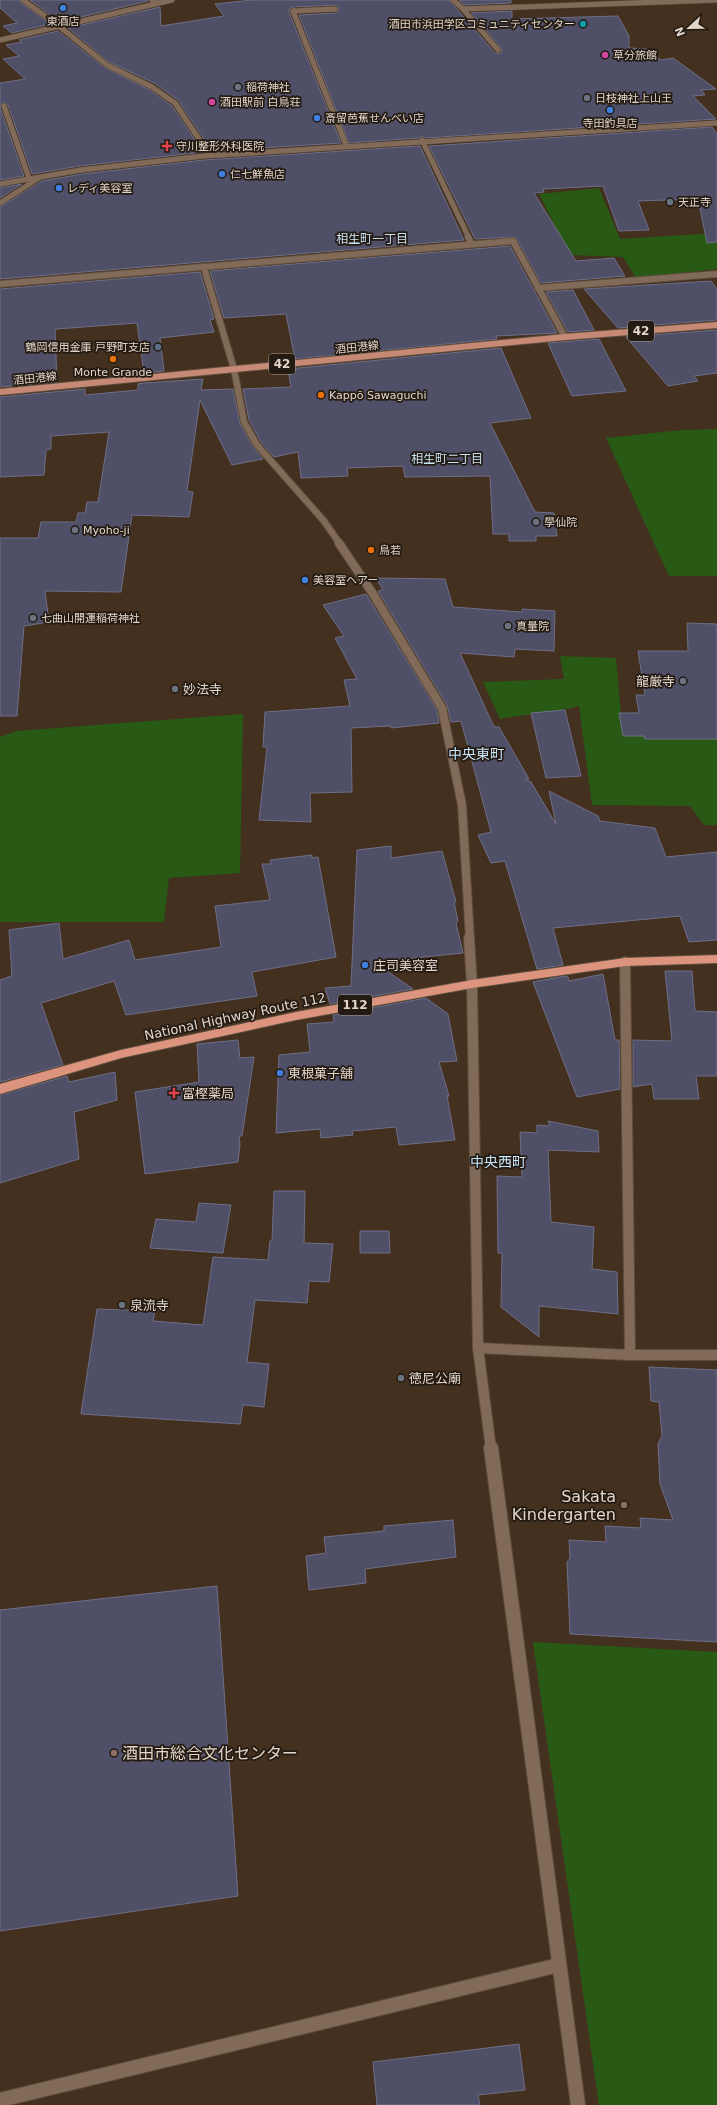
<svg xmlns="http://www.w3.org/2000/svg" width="717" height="2105" font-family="'DejaVu Sans','Noto Sans JP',sans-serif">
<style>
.green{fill:#285a16}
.building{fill:#4f4f67;stroke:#6f6e89}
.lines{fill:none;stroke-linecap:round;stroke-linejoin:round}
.minor-far4-casing{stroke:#5d4d3d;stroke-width:6}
.minor-far3-casing{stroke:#5d4d3d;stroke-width:8}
.minor-far2-casing{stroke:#5d4d3d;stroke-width:10}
.minor-far1-casing{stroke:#5d4d3d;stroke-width:12}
.minor-casing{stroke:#5d4d3d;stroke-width:16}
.tertiary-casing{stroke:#5d4d3d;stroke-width:6}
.primary-casing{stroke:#5d4d3d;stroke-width:8}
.trunk-casing{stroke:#5d4d3d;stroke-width:2}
.minor-far4{stroke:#816a57;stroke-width:5}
.minor-far3{stroke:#816a57;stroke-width:6}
.minor-far2{stroke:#816a57;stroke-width:8}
.minor-far1{stroke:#816a57;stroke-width:10}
.minor{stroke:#816a57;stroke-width:14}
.tertiary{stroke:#816a57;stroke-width:5}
.primary{stroke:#c68975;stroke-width:6}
.trunk{fill:#dd947f;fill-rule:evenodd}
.shop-dot{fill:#3f7fe0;stroke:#231a12;stroke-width:1.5}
.culture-dot{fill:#0f9aa8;stroke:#231a12;stroke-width:1.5}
.hotel-dot{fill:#d1479c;stroke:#231a12;stroke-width:1.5}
.worship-dot{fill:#6b7280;stroke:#231a12;stroke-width:1.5}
.health-dot{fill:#e0444e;stroke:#231a12;stroke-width:1.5}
.service-dot{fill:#5c6f8a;stroke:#231a12;stroke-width:1.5}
.food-dot{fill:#e8710a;stroke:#231a12;stroke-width:1.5}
.education-dot{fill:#8d6e63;stroke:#231a12;stroke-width:1.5}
.labels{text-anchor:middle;stroke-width:3.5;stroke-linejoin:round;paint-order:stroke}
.far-poi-label{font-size:11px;fill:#e2d6cb;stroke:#231a12;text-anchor:start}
.far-street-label{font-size:11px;fill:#e2d6cb;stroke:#231a12}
.far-neighbourhood-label{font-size:12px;fill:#c7e4f7;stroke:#231a12}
.shield{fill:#231a12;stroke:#a99e94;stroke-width:1}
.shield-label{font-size:12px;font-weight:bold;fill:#e2d6cb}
.poi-label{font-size:13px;fill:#e2d6cb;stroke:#231a12;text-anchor:start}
.street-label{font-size:13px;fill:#e2d6cb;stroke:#231a12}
.neighbourhood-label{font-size:14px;fill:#c7e4f7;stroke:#231a12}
.near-poi-label{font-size:16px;fill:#e2d6cb;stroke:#231a12;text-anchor:end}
</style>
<rect width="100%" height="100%" fill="#43301e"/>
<g class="green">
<polygon points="599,188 620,239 717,233 717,269 636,278 623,257 569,255 539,194"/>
<polygon points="717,429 717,576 669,576 606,438 682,430"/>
<path d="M560,656L616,658L623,736H644L645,739H717V825H704L690,806L592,805L579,706C553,713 526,714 500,719L483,682L564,679Z"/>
<polygon points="243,714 240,873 169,878 164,922 0,922 0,737 17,731"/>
<polygon points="533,1642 717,1652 717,2105 599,2105"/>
</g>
<g class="building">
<polygon points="0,0 19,0 21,3 50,24 12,33 3,26 17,23 0,8"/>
<polygon points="30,0 148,0 148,1 60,22"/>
<polygon points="252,0 449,0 495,53 498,54 502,52 501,48 471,13 512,11 512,19 618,16 629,36 629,48 646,49 661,60 673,58 716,89 701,90 705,95 693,96 716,119 425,138 422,136 418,138 349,143 299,15 336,13 339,10 339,7 335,5 293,7 289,9 289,12 341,143 212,151 178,100 154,83 109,62 68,28 160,7 161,26 224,16 215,4"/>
<polygon points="459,0 511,0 511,3 464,5"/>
<polygon points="58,31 105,68 150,90 172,106 203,152 80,166 32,174 8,105 3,102 0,107 24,176 0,180 0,83 25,79 3,59 19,56 6,45 22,42 19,40"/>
<polygon points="712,127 717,134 717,242 707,243 698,199 638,201 649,230 619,231 603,186 543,189 544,192 534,193 576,261 614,258 625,276 541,283 516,237 475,239 429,146"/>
<polygon points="420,146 464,240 0,279 0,207 42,181 82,174 204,160"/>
<polygon points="22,184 0,198 0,188"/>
<polygon points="510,246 557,333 496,336 497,339 295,359 286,314 224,318 210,271"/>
<polygon points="200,272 214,319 210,320 214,332 160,338 164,371 144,373 137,323 57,329 55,330 57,382 0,387 0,289"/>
<polygon points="711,281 717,289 717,320 618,328 584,289"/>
<polygon points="573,290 594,330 568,332 546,292"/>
<polygon points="717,330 717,373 694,376 698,381 668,386 626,337"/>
<polygon points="599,339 626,391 572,396 548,343"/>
<polygon points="501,348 531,418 490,423 535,512 554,513 557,536 536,536 536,541 509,541 509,534 493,534 490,476 405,477 403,466 347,468 348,476 301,478 298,452 274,457 261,442 249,420 243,389 291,387 288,369"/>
<polygon points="203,379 201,390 233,389 240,424 253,447 263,459 232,465 200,400 187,491 193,492 189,517 132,515 121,592 45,591 49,622 24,626 17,716 0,716 0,538 38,538 41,522 76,522 78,513 85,513 87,502 98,502 109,432 51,436 51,449 46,450 44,475 0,477 0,397 85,389 85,395 138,390 138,384 145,383"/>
<polygon points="376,578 445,579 453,607 522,612 522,609 555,611 554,651 515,649 514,657 460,653 494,727 499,727 529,779 525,779 531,782 556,824 549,791 598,816 600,821 655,828 666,857 717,852 717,940 689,942 680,916 553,928 563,965 537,969 505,861 491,863 478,835 491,832 461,721 451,722 447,705 378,591 383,590"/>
<polygon points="366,594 437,710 439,723 391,728 391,726 351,728 352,792 310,793 311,822 259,820 267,747 263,747 265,712 350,706 344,680 357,679 335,638 344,636 323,605"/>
<polygon points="687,623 717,624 717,739 645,739 644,736 623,736 619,713 639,713 636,695 645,695 638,651 688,651"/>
<polygon points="565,710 581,776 546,778 531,713"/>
<polygon points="391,846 391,858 442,851 456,902 454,902 458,921 456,923 463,953 374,962 413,989 330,1004 325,988 351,986 357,850"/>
<polygon points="312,855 312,858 318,857 336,957 252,972 257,996 126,1015 114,981 41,1003 63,1065 0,1082 0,980 12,976 9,930 59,923 63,959 129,940 135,960 221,947 215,906 270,900 262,864 271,864 270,860"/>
<polygon points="665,971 692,971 695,1011 717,1012 717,1076 696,1076 699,1099 654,1099 652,1084 633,1087 633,1040 672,1041"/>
<polygon points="603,974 615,1040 619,1040 620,1089 577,1097 533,982 565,976 568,977 569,981"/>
<polygon points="426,998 448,1014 457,1061 439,1062 449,1096 447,1096 455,1140 399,1145 396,1127 352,1131 353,1135 321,1138 320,1129 276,1133 279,1055 310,1052 307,1024 334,1022 333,1015"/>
<polygon points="238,1040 240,1058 254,1057 242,1136 239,1136 240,1144 238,1162 145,1174 135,1092 199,1082 197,1044"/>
<polygon points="115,1072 117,1100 74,1112 79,1159 0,1183 0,1095 67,1076 69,1082"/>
<polygon points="548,1121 598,1131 599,1152 548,1150 551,1222 594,1227 592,1269 617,1272 618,1314 539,1306 539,1337 501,1307 502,1253 498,1253 497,1176 522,1177 520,1132 537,1133 537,1125 550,1126"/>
<polygon points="274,1191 305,1191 304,1243 333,1244 329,1282 309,1281 307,1303 255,1300 247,1362 269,1364 264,1407 243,1405 240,1424 81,1414 97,1309 155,1311 153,1321 203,1325 213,1257 268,1260 270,1241 272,1241"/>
<polygon points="199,1203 231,1205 223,1253 150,1248 156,1219 196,1222"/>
<polygon points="360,1231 389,1231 390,1253 360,1253"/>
<polygon points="649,1367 717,1370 717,1642 570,1634 567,1562 570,1558 569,1540 606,1542 605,1526 641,1528 640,1518 673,1520 660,1484 658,1444 662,1436 659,1402 651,1401"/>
<polygon points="453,1520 456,1557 365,1569 366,1583 309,1590 306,1556 326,1553 324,1537 384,1531 384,1526"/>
<polygon points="217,1586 238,1896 0,1931 0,1610"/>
<polygon points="519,2044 525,2090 478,2095 480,2105 377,2105 373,2062"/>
</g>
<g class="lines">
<defs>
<g id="minor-far4">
<polyline points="152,0 158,3"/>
<polyline points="453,0 463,9 717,0"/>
<polyline points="335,9 293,11 346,145"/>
<polyline points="463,9 498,50"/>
<polyline points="60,27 107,65 152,87 175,103 209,154"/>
<polyline points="4,106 29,178"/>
<polyline points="422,140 469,238"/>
<polyline points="0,184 81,170 204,156 717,123"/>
<polyline points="0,203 39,178"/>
</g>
<g id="minor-far3">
<polyline points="468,237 471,243"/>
<polyline points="204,268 234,369 244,422 257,445 324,521 340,544"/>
<polyline points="0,284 513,241 565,337"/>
<polyline points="538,288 717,274"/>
</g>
<polyline id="minor-far2" points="339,543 373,594 442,708 462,805 470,939"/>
<g id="minor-far1">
<polyline points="469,938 472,984 478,1348 491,1449"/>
<polyline points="625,962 630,1355"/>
<polyline points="478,1348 630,1355 717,1355"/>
</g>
<g id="minor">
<polyline points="491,1448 578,2105"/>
<polyline points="0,2100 559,1965"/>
</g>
<g id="tertiary">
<polyline points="23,0 60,27"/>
<polyline points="0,40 172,0"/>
</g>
<polyline id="primary" points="0,392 565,337 717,325"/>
<polygon id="trunk" points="717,955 717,963 625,966 472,988 296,1020 121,1058 0,1094 0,1084 121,1050 296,1012 472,980 625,958"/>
</defs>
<use href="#minor-far4" class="minor-far4-casing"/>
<use href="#minor-far3" class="minor-far3-casing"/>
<use href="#minor-far2" class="minor-far2-casing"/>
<use href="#minor-far1" class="minor-far1-casing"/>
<use href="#minor" class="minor-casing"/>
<use href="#tertiary" class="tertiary-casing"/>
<use href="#primary" class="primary-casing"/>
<use href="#trunk" class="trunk-casing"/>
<use href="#minor-far4" class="minor-far4"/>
<use href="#minor-far3" class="minor-far3"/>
<use href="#minor-far2" class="minor-far2"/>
<use href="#minor-far1" class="minor-far1"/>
<use href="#minor" class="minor"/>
<use href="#tertiary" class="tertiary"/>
<use href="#primary" class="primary"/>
<use href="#trunk" class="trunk"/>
</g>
<g class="shop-dot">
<circle cx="63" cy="8" r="4"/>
<circle cx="610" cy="110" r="4"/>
<circle cx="317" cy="118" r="4"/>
<circle cx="222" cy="174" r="4"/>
<circle cx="59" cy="188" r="4"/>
<circle cx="305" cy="580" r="4"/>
<circle cx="365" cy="965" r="4"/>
<circle cx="280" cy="1073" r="4"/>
</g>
<circle class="culture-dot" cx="583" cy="24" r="4"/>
<g class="hotel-dot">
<circle cx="605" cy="55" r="4"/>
<circle cx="212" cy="102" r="4"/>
</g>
<g class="worship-dot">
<circle cx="238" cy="87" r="4"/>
<circle cx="587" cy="98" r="4"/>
<circle cx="670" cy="202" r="4"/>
<circle cx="536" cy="522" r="4"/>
<circle cx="75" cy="530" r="4"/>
<circle cx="33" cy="618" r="4"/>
<circle cx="508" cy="626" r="4"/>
<circle cx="683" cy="681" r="4"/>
<circle cx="175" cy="689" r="4"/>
<circle cx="122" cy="1305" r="4"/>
<circle cx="401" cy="1378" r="4"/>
</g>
<g class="health-dot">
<path d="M165 140h4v4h4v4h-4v4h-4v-4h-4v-4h4z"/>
<path d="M172 1087h4v4h4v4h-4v4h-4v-4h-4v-4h4z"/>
</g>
<circle class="service-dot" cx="158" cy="347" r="4"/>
<g class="food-dot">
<circle cx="113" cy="359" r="4"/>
<circle cx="321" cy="395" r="4"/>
<circle cx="371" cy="550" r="4"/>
</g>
<g class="education-dot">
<circle cx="624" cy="1505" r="4"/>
<circle cx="114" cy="1753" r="4"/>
</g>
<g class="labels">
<g class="far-poi-label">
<text x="63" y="25" text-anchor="middle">東酒店</text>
<text x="575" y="28" text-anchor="end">酒田市浜田学区コミュニティセンター</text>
<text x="613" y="59">草分旅館</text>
<text x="246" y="91">稲荷神社</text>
<text x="595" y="102">日枝神社上山王</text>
<text x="220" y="106">酒田駅前 白鳥荘</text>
<text x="325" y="122">斎留芭蕉せんべい店</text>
<text x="610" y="127" text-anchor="middle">寺田釣具店</text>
<text x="176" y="150">守川整形外科医院</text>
<text x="230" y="178">仁七鮮魚店</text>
<text x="67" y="192">レディ美容室</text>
<text x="678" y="206">天正寺</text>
<text x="150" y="351" text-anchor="end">鶴岡信用金庫 戸野町支店</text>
<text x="113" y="376" text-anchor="middle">Monte Grande</text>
<text x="329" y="399">Kappō Sawaguchi</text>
<text x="544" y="526">學仙院</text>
<text x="83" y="534">Myoho-ji</text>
<text x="379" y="554">鳥若</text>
<text x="313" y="584">美容室ヘアー</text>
<text x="41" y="622">七曲山開運稲荷神社</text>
<text x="516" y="630">真量院</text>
</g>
<g class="far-street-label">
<text transform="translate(357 347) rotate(-6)" y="4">酒田港線</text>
<text transform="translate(35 378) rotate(-6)" y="4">酒田港線</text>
</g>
<g class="far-neighbourhood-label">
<text x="372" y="243">相生町一丁目</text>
<text x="447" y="463">相生町二丁目</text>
</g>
<g class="shield">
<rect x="628" y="321" width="26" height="20" rx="3"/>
<rect x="269" y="354" width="26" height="20" rx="3"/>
<rect x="338" y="995" width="34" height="20" rx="3"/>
</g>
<g class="shield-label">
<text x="641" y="335">42</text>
<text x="282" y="368">42</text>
<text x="355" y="1009">112</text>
</g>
<g class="poi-label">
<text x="675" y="686" text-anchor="end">龍厳寺</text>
<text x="183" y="694">妙法寺</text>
<text x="373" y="970">庄司美容室</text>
<text x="288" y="1078">東根菓子舗</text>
<text x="182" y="1098">富樫薬局</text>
<text x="130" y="1310">泉流寺</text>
<text x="409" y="1383">徳尼公廟</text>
</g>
<g class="street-label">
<text transform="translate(235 1016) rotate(-12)" y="5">National Highway Route 112</text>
</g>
<g class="neighbourhood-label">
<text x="476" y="759">中央東町</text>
<text x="498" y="1167">中央西町</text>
</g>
<g class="near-poi-label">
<text x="616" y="1502">Sakata<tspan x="616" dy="18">Kindergarten</tspan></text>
<text x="122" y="1759" text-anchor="start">酒田市総合文化センター</text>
</g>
</g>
<g transform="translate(689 28) rotate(248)" stroke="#231a12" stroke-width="3" paint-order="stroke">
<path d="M0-3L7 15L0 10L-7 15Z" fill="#e2d6cb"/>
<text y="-6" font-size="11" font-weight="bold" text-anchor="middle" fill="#e2d6cb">N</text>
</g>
</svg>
